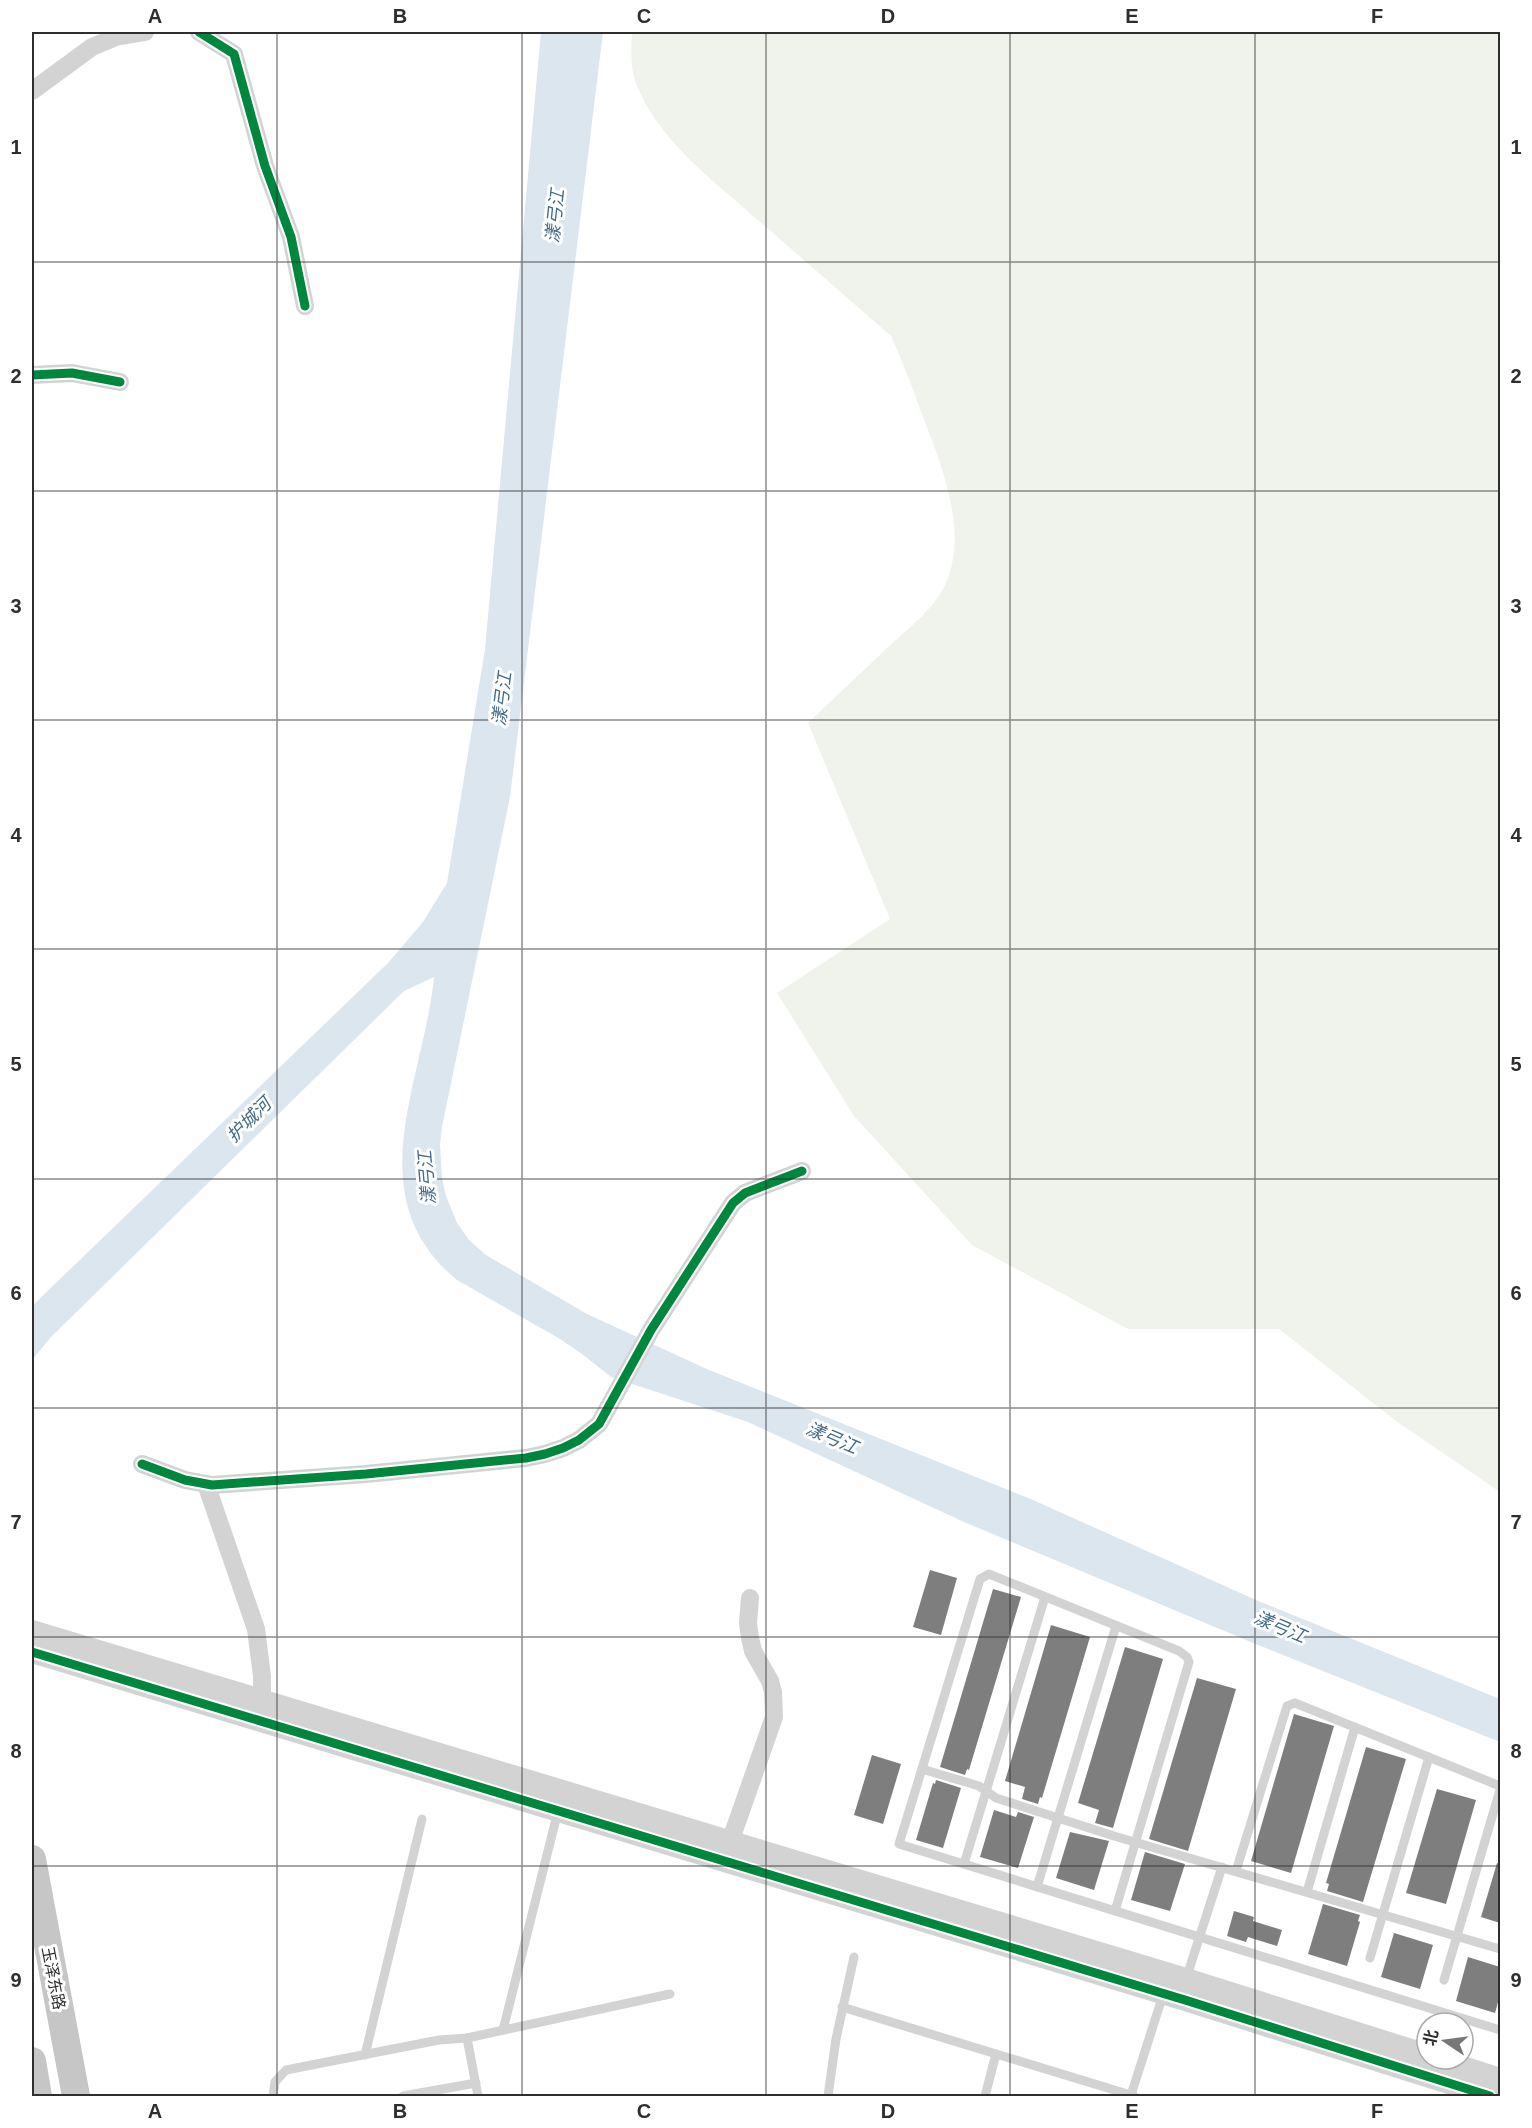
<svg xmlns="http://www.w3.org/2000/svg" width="1532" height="2128" font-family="Arial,'Noto Sans SC',sans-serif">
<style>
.green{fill:#f0f3ec}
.water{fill:#dbe6ee}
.building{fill:#7e7e7e}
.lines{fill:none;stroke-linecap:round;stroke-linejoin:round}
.service{stroke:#d3d3d3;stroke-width:9}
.minor{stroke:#d3d3d3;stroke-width:18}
.tertiary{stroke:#d3d3d3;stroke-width:22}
.primary{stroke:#c6c6c6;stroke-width:28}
.cycleway-casing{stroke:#fff;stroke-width:13}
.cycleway{stroke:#00873e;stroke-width:9}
.grid{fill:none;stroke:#2e2e2e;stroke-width:1.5;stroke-opacity:0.55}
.labels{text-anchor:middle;stroke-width:6;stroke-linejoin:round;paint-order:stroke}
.street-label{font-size:16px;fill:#2e2e2e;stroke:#fff}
.water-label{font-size:18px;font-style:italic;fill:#446b87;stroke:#fff}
.neatline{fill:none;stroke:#2e2e2e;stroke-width:2}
.grid-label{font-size:20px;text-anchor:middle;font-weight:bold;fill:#2e2e2e}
</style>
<rect width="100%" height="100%" fill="#fff"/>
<path class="green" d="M632,32H1500V1492L1396,1421L1279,1329H1128L972,1245L854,1116L777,993L890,919L808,723C834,698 861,673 887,648C909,628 936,608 947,580C968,529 941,464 923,417C913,389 903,363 891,336C847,298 803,259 759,221C715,182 660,142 637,86C630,69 631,49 632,32Z"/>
<path class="water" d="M541,32H603L510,797L442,1127L440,1144L442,1179L446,1196L457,1223L469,1240L486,1255L587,1314L709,1370L1033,1500L1256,1600L1500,1699V1742L1246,1640L964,1522L748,1422L611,1377L582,1354L560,1339L457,1280C356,1197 424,1081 434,977L404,991L51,1337L32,1360V1306L388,963L423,922L447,883L485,649Z"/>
<g class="building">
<polygon points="930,1570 957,1578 941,1635 913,1627"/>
<polygon points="993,1589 1021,1597 969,1770 967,1769 965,1775 940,1767"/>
<polygon points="1051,1625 1090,1637 1042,1798 1040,1797 1038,1804 1022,1799 1025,1787 1005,1781"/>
<polygon points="1125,1647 1163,1659 1113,1828 1095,1823 1099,1810 1078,1803"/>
<polygon points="1197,1678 1236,1689 1188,1851 1149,1839"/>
<polygon points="1294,1714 1334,1726 1291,1873 1251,1861"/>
<polygon points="1366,1747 1406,1759 1363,1902 1327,1891 1329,1884 1326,1883"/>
<polygon points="872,1755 901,1764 883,1824 854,1815"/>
<polygon points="936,1780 961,1788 943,1848 916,1840 933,1783 935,1784"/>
<polygon points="1437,1789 1476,1800 1446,1904 1406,1893"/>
<polygon points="994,1810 1016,1817 1018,1812 1034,1817 1018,1868 980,1857"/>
<polygon points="1070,1832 1109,1841 1094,1890 1056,1878"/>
<polygon points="1145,1852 1185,1864 1170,1911 1131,1900"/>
<polygon points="1497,1863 1500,1864 1500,1923 1481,1917"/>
<polygon points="1323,1904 1360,1915 1358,1921 1360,1922 1347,1966 1308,1954"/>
<polygon points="1234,1911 1254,1917 1253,1921 1282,1930 1277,1946 1248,1937 1246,1942 1227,1936"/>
<polygon points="1394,1933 1433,1945 1420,1989 1381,1977"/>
<polygon points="1468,1957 1500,1967 1500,1995 1495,2013 1456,2001"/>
</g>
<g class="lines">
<g class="service">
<polyline points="922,1769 979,1786 996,1798 1114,1836 1500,1949"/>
<polyline points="964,1864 1045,1597"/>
<polyline points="1236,1871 1287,1706 1295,1703 1500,1786"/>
<polyline points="1037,1887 1116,1626"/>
<polyline points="1307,1892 1355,1727"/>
<polyline points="1115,1911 1189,1662 1187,1657 1179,1651 989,1574 980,1579 899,1844 1500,2030"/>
<polyline points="1370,1958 1429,1757"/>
<polyline points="1186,1979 1222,1867"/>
<polyline points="1444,1980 1500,1790"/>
<polyline points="842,2007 1134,2096"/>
<polyline points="503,2030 558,1811"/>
<polyline points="467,2038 478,2096"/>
<polyline points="365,2055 422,1819"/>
<polyline points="1131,2095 1163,1995"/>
<polyline points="273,2096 275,2082 286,2070 439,2040 467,2038 670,1994"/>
<polyline points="403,2096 476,2083"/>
<polyline points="828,2096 836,2039 854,1957"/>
<polyline points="985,2096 996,2054"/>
</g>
<g class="minor">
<polyline points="199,32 234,54 265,166 291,237 305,306"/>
<polyline points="32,91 92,47 116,37 145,32"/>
<polyline points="32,375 72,373 120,382"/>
<polyline points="142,1464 185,1480 212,1485 366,1474 526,1458 545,1454 563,1448 579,1440 599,1424 651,1330 733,1203 745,1193 802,1171"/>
<polyline points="206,1484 256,1629 262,1676 262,1701"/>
<polyline points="730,1842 774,1717 773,1692 770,1681 753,1651 750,1638 748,1623 750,1598"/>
</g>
<g class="tertiary">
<polyline points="32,1631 1186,1979 1427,2055"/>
<polyline points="32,1652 1185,2000 1490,2096"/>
<polyline points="1438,2059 1500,2079"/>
</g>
<g class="primary">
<polyline points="32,1859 76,2096"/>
<polyline points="32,2061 38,2096"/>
</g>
<defs>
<g id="cycleway">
<polyline points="199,32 234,54 265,166 291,237 305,306"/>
<polyline points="32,375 72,373 120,382"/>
<polyline points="142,1464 185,1480 212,1485 366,1474 526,1458 545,1454 563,1448 579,1440 599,1424 651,1330 733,1203 745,1193 802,1171"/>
<polyline points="32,1652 1185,2000 1490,2096"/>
</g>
</defs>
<use href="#cycleway" class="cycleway-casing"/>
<use href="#cycleway" class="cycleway"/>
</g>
<path class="grid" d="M277,32V2096M522,32V2096M766,32V2096M1010,32V2096M1255,32V2096M32,262H1500M32,491H1500M32,720H1500M32,949H1500M32,1179H1500M32,1408H1500M32,1637H1500M32,1866H1500"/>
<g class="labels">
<g class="street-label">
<text transform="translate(54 1978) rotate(79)" y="6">玉泽东路</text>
</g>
<g class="water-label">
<text transform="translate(555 216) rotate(-84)" y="6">漾弓江</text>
<text transform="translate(502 699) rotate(-83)" y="6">漾弓江</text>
<text transform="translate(249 1120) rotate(-45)" y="6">护城河</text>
<text transform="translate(427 1178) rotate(-95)" y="6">漾弓江</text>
<text transform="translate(832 1438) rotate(23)" y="6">漾弓江</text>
<text transform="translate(1280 1627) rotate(23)" y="6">漾弓江</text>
</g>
</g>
<rect width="1532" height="2128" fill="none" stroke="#ffffff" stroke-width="66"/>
<g transform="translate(1445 2041) rotate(283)"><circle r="28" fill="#ffffff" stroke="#ababab" stroke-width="1.5"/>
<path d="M0-4.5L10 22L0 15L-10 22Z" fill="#777777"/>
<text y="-9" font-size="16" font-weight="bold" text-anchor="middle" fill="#2e2e2e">北</text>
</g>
<rect x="33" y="33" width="1466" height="2062" class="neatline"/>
<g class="grid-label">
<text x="155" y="23">A</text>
<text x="400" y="23">B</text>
<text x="644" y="23">C</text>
<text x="888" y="23">D</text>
<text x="1132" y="23">E</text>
<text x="1377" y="23">F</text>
<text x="16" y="154">1</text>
<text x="1516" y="154">1</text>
<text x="16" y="383">2</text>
<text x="1516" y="383">2</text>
<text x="16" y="613">3</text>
<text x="1516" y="613">3</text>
<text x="16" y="842">4</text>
<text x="1516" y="842">4</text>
<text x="16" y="1071">5</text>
<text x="1516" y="1071">5</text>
<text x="16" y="1300">6</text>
<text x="1516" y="1300">6</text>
<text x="16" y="1529">7</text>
<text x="1516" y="1529">7</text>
<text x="16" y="1758">8</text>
<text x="1516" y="1758">8</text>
<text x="16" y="1987">9</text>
<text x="1516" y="1987">9</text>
<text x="155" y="2118">A</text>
<text x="400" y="2118">B</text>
<text x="644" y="2118">C</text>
<text x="888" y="2118">D</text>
<text x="1132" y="2118">E</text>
<text x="1377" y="2118">F</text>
</g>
</svg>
